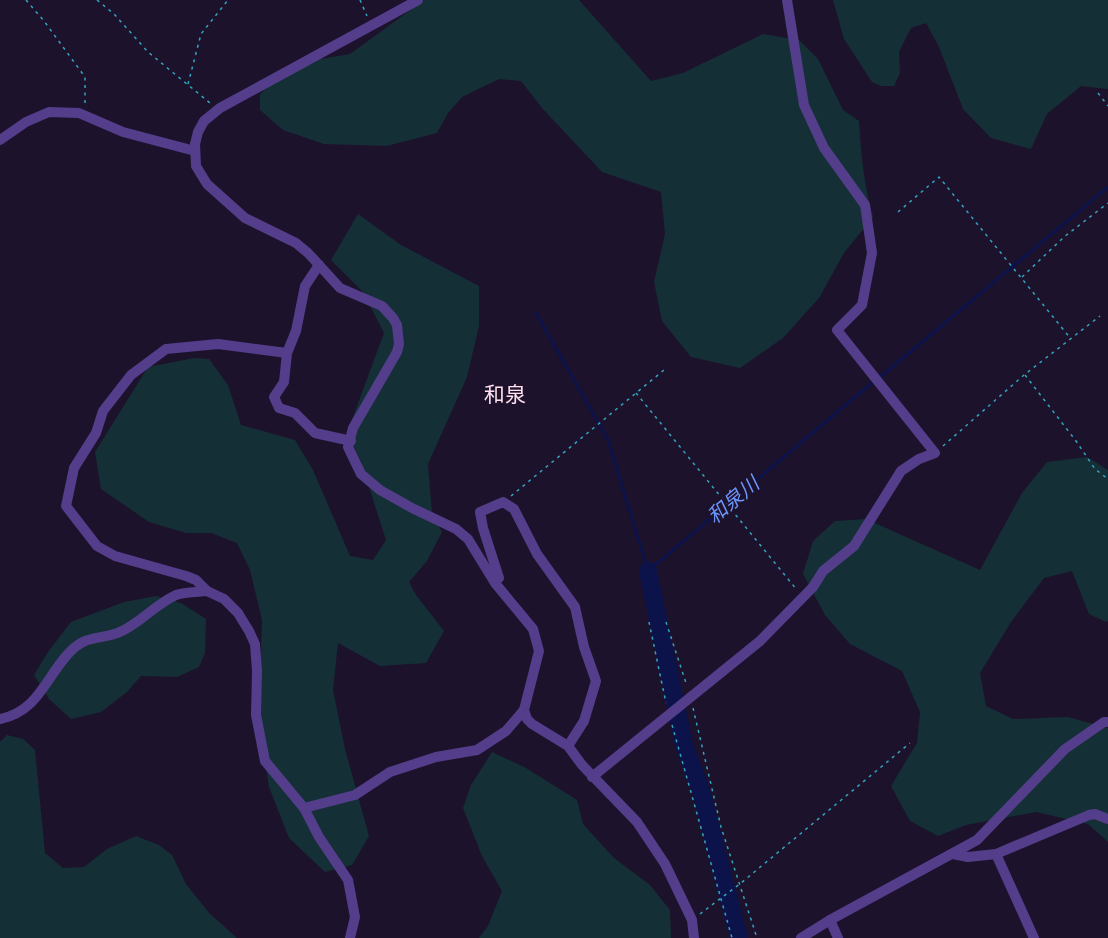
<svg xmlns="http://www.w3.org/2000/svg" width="1108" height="938" font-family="'DM Sans','Noto Sans JP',sans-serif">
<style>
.green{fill:#152f36}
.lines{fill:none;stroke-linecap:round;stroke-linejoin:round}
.stream{stroke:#0c134b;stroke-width:3}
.river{stroke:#0c134b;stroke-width:18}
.path{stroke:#33a3be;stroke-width:1.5;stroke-dasharray:3 4.5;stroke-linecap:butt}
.street{stroke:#543e8b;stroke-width:10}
.labels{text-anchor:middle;stroke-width:4.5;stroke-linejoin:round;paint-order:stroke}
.water-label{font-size:20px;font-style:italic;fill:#6d96fd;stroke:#1d122c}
.quarter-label{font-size:21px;fill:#ffe0ec;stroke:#1d122c}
</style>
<rect width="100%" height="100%" fill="#1d122c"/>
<g class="green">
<path d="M424,0H579L651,81L683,73L763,34L799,40L818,59L843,110L859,121C861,154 864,186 873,217L844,253L819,298L783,338L740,368L691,357L662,321L654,282L665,234L661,192L602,172L542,108L521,81L499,79L462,97L448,113L437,133L387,146L324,144L283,130L260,110V94L292,64L350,54Z"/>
<polygon points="833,0 1108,0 1108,89 1081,86 1047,114 1031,149 991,138 963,109 939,47 926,23 911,28 899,52 900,73 894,86 881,86 872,82 844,39"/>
<polygon points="358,214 401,245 479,286 479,326 467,377 428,464 432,514 442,532 427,561 409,582 416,595 444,631 426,663 380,666 338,643 333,690 345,749 369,836 352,865 325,872 289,838 269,787 259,722 262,620 250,570 237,543 211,533 186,533 149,522 101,489 95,452 148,367 194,358 209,359 228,385 241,425 295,440 313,470 350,556 373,560 386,540 361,462 347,433 384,333 363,292 331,260"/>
<polygon points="1087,457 1108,470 1108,621 1106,622 1089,614 1072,571 1044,578 1011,622 980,673 986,706 1013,719 1068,717 1108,728 1108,842 1088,824 1036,812 966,825 938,836 910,821 891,786 917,743 920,712 902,671 850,644 825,615 803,574 813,541 835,521 866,519 980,570 1022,493 1047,462"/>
<polygon points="156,596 181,603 206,619 205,653 199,667 177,677 141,676 127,692 101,712 71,719 49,699 34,675 48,652 71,622 124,602"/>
<polygon points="7,735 23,739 35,750 45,853 63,868 84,867 107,849 136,836 159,845 172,855 186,884 209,913 237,938 0,938 0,742"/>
<polygon points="492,752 526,768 577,800 583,824 614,858 650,885 670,910 671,938 479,938 488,926 502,891 482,856 463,808 471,785"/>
</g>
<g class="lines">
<g class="stream">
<polyline points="536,313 608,440 648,571 873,382"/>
<polyline points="879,378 1108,187"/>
</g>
<polyline class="river" points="648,571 684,745 701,791 739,938"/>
<g class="path">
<polyline points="26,0 44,21 85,77 85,105"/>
<polyline points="97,0 114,14 148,52 210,103"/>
<polyline points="360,0 367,16"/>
<polyline points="188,84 201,34 228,0"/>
<polyline points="1098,93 1108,106"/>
<polyline points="898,212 939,177 1071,339"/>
<polyline points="1022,277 1064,237 1108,203"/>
<polyline points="1025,375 1076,441 1095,469 1108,479"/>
<polyline points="636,393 797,590"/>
<polyline points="943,446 1024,375 1100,316"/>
<polyline points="511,496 664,370"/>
<polyline points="649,622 666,703"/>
<polyline points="666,622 687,686"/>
<polyline points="693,708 721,827 757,938"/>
<polyline points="672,725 732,938"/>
<polyline points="700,914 741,883 910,743"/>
</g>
<g class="street">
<polyline points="418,0 220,108 204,121 198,132 195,144 196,166 207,184 245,218 296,243 308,253 340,288 382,306 393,318 397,325 399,344 397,352 353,428 348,447 361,474 380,490 412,508 456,529 468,539 495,583 533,629 539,651 524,710 527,719 532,724 568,746 582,765 637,822 665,864 692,920 694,938"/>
<polyline points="0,140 26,122 49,112 79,113 123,132 195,151"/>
<polyline points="319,265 305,286 296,331 287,353 284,382 274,397 279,408 295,413 315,433 351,441"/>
<polyline points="287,353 218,344 166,349 131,375 103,411 96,433 74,468 66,506 97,546 115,556 186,576 196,580 207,591 224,599 238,613 249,631 255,644 257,671 256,715 265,761 304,808"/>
<polyline points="499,578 483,528 480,512 503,502 514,509 537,554 575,607 584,647 596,681 584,721 568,746"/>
<path d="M0,719C38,711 45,679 68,654C86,633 101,641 122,631C141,622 156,604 176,595C184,592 198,592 207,591"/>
<polyline points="592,777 760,641 813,587 823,571 854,546 901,471 919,459 935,453 837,330 862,305 872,253 865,205 824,148 804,105 787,0"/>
<polyline points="953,854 968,857 996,854 1034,938"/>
<polyline points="996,854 1089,815 1095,814 1108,819"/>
<polyline points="830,920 838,938"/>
<polyline points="350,938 355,917 348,880 319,837 304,808 355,795 390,772 436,757 477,750 506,731 524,710"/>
<polyline points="801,938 830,920 977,840 1065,749 1104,722 1108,722"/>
</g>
</g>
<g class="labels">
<g class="water-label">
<text transform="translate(733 500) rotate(-40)" y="7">和泉川</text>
</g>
<g class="quarter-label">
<text x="505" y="402">和泉</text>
</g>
</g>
</svg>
